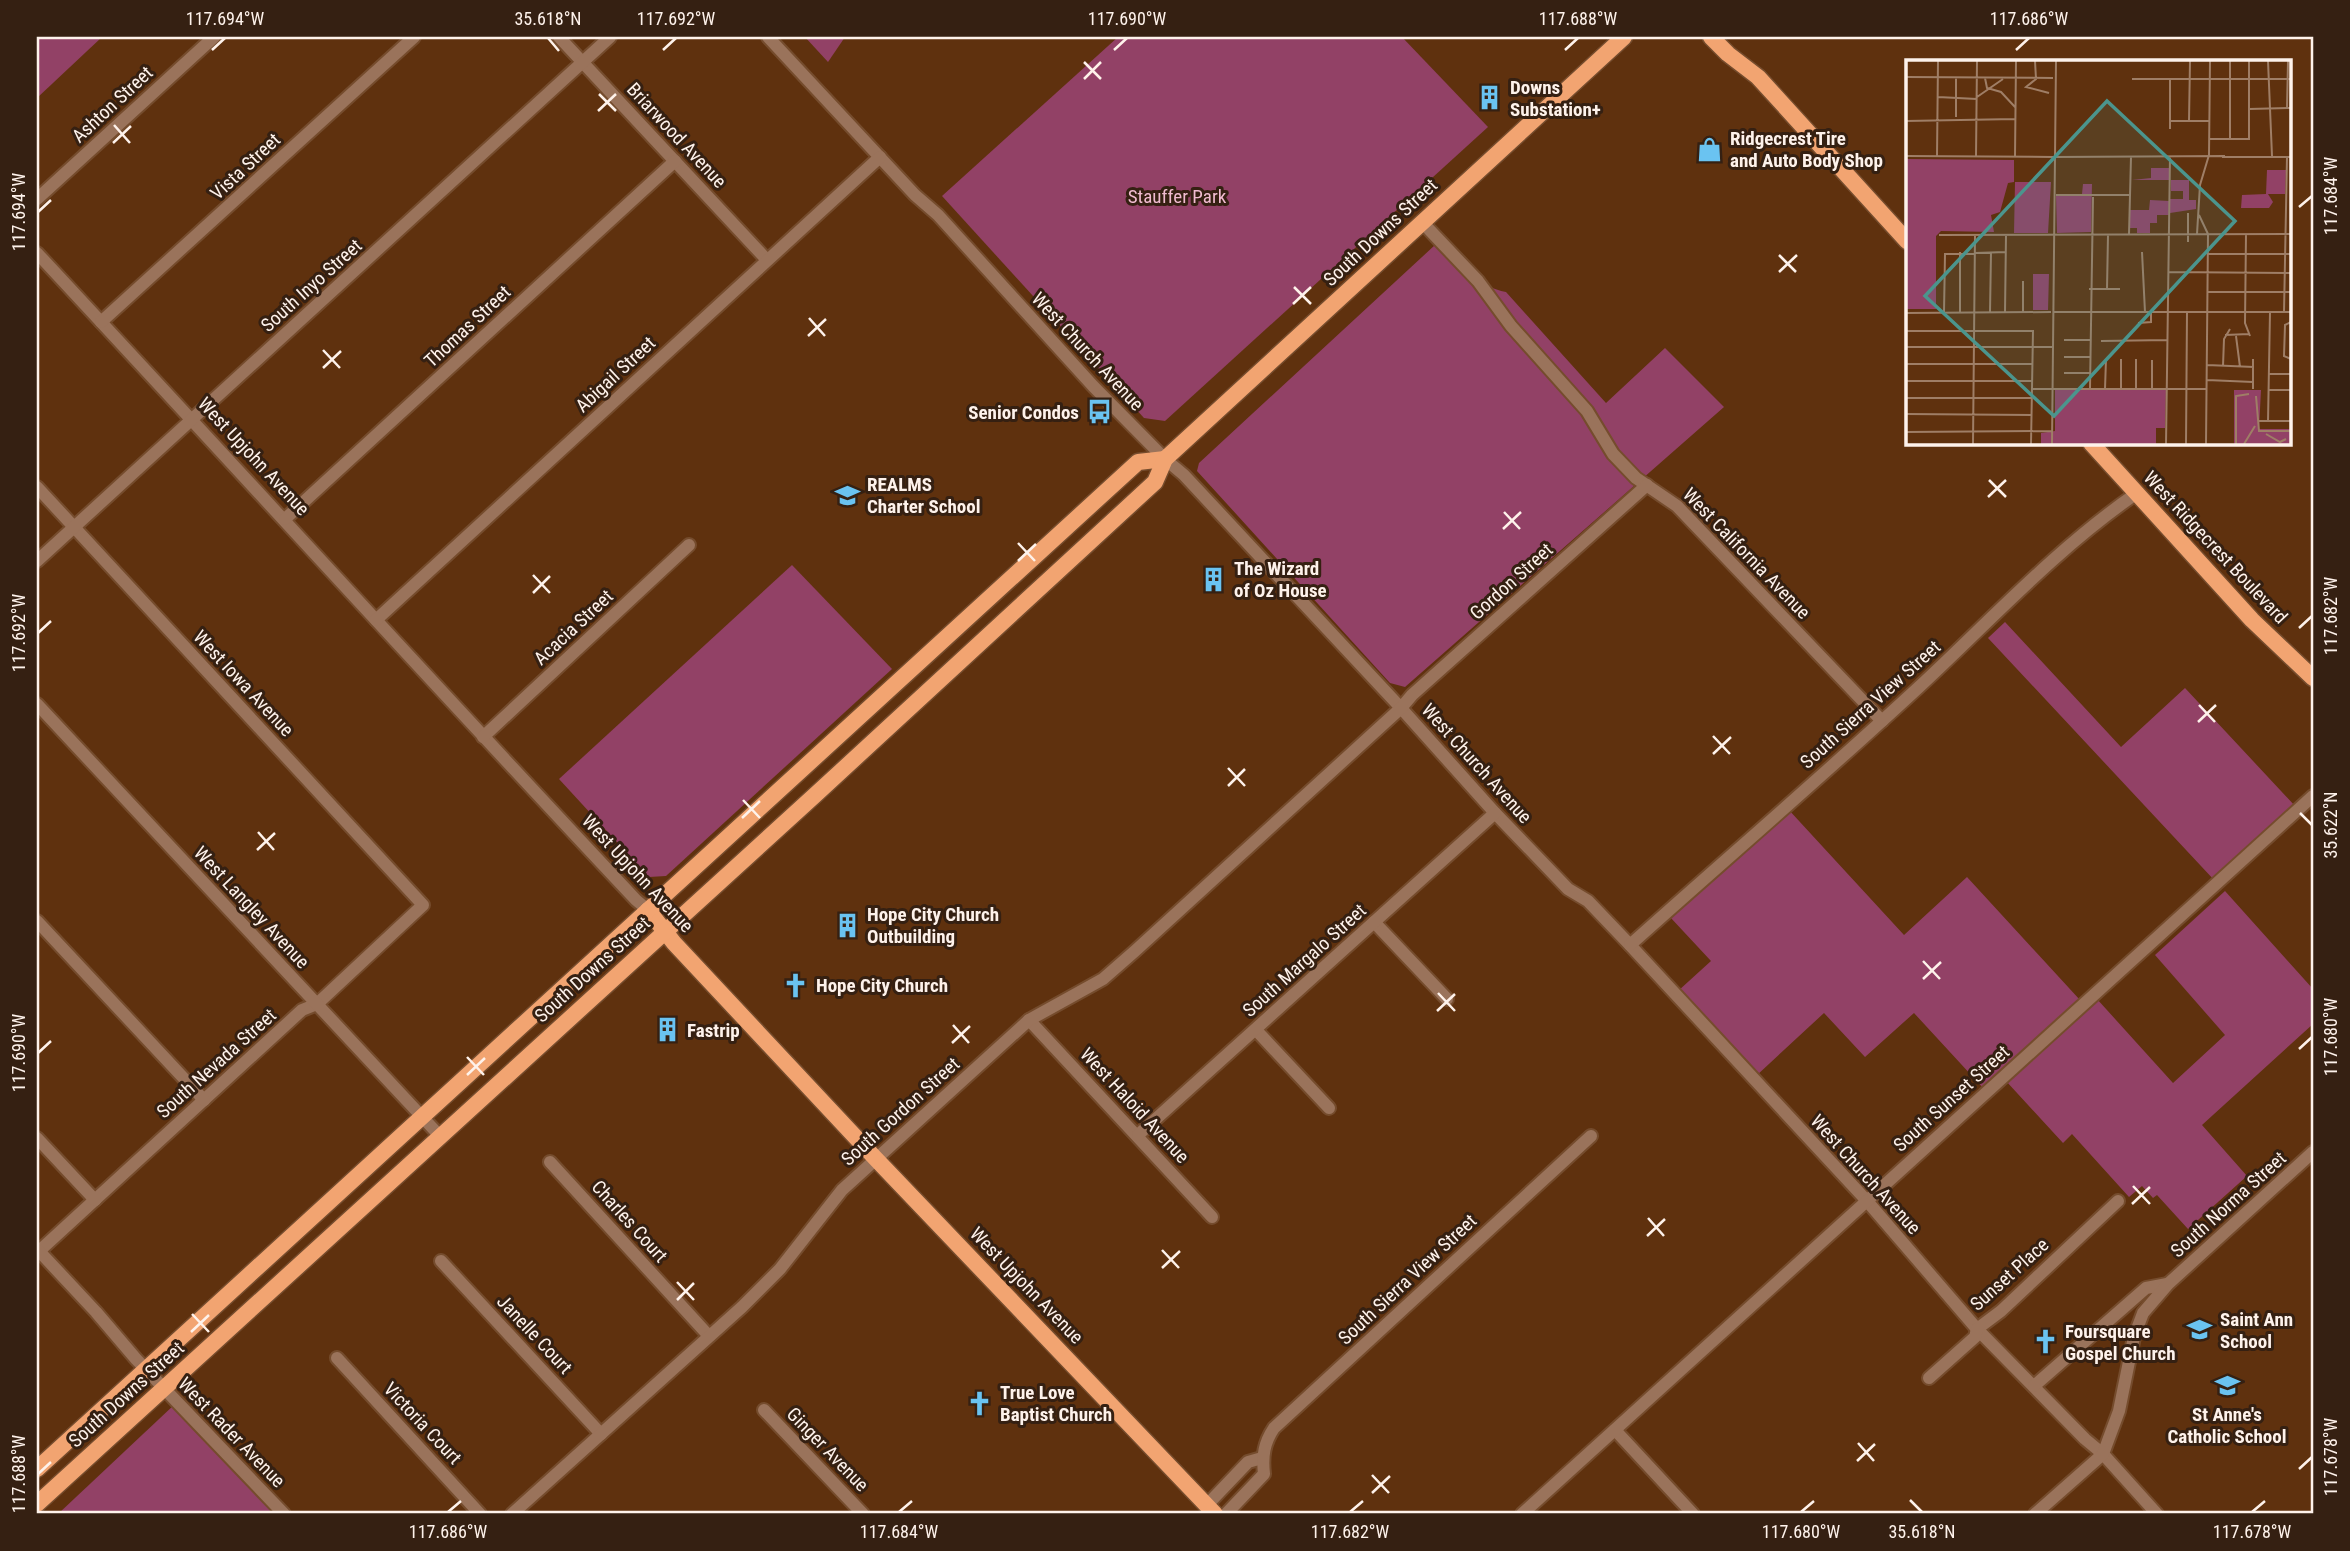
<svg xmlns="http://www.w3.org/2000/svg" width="2350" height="1551" font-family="'Roboto Condensed',sans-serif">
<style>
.green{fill:#924166}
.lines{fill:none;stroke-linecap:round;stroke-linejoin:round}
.minor-casing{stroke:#754c2d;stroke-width:16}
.major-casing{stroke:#754c2d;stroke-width:19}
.minor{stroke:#9a735b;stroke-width:12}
.major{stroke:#f2a471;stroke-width:16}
.ticks{fill:none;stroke:#fef2eb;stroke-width:2.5}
.labels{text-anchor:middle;stroke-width:6;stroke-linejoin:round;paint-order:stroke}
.poi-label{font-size:19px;font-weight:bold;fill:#fef2eb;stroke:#352012;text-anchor:start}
.street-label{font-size:19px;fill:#fef2eb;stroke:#352012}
.park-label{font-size:19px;fill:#f1bcd1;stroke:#352012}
.inset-road{fill:none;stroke:#9f7e66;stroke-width:2}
.view{fill:#4b958d;fill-opacity:0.15;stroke:#4b958d;stroke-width:3.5}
.inset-edge{fill:none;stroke:#fef2eb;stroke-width:3.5}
.neatline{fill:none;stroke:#fef2eb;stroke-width:2.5}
.ticks-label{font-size:18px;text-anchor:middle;fill:#fef2eb}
</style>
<rect width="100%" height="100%" fill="#5f310e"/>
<g class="green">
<polygon points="37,37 102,37 37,98"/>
<polygon points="805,37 845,37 828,62"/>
<polygon points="1118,37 1402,37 1488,127 1165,421 1144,418 942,196"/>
<path d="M1435,245C1457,265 1476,286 1506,292L1606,403L1665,348L1724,407L1405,687L1390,683L1197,471L1199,463Z"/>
<polygon points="792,565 892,669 666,876 649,877 559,779"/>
<polygon points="2005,622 2121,747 2185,688 2295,806 2215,881 1988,638"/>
<polygon points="1788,809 1904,935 1967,877 2080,1000 1984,1089 1914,1013 1865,1057 1824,1013 1756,1076 1678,991 1711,961 1670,917"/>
<polygon points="2225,891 2313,989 2313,1024 2202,1125 2247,1176 2188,1229 2157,1195 2153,1198 2142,1186 2129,1197 2072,1134 2063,1143 2006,1081 2097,999 2173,1083 2225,1035 2155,955"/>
<polygon points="175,1404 279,1514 58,1514"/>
</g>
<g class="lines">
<defs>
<g id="minor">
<polyline points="559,37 767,260"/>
<polyline points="768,37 915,195 938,215 1093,386 1165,459 1184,475 1401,708 1495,813 1568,889 1588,901 1630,945 1867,1201 1977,1329 2085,1439 2103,1454 2157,1514"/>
<polyline points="37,199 214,37"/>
<polyline points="1422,222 1478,281 1511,326 1587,411 1613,454 1636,478 1677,506 1882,721"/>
<path d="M37,253C237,468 435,686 636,900L648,910"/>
<polyline points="101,322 414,37"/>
<polyline points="37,487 423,905 317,1004 302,1010 37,1253"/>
<polyline points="285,519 675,161"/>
<polyline points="37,561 610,37"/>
<polyline points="376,620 880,157"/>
<polyline points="37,704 439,1135"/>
<polyline points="483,737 689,545"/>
<polyline points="37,921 204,1100"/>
<polyline points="1374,922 1447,999"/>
<path d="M1630,945C1726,859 1824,775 1919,687C1990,621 2057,548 2137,493"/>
<polyline points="1029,1020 1212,1217"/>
<polyline points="1256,1030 1329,1108"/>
<polyline points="1138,1135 1495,813"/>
<polyline points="37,1138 95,1200"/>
<polyline points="550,1162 709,1336"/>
<polyline points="39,1251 96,1312 136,1359 284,1514"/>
<polyline points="441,1261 601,1434"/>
<polyline points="337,1358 480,1514"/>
<polyline points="1929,1378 1975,1337 1977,1329 2001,1311 2118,1201"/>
<polyline points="2034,1386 2146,1288 2167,1284"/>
<polyline points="764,1410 863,1514"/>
<polyline points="1615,1430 1693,1514"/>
<polyline points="1207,1505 1248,1462 1262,1458"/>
<polyline points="512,1514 742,1307 780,1269 842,1190 1029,1020 1103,979 1135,951 1401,708 1412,695 1647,485"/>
<path d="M1226,1514L1264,1474C1262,1456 1264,1443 1274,1428L1591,1136"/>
<polyline points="1522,1514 2313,796"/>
<polyline points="2035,1514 2103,1454 2119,1411 2134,1337 2143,1313 2168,1284 2313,1152"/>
</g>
<g id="major">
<polyline points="1711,37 1728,54 1758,77 1907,241"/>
<polyline points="2091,443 2252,620 2313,678"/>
<polyline points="648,910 674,943 876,1159 1215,1514"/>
<polyline points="37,1469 1138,462 1165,459"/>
<polyline points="37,1504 814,796 1155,482 1165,459 1624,37"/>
</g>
</defs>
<use href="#minor" class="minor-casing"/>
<use href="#major" class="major-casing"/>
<use href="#minor" class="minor"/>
<use href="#major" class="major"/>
</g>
<path class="ticks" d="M548,38L559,51M212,50L225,38M663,50L676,38M1114,50L1127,38M1565,50L1578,38M2016,50L2029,38M1084,62L1101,79M1084,79L1101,62M599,94L616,111M598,111L616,94M114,125L130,143M113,143L131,126M2299,207L2312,196M38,212L51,200M1779,255L1796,272M1779,272L1797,255M1294,287L1311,304M1293,304L1311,287M809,318L825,336M808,336L826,319M323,350L340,368M323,368L341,351M1989,480L2006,497M1988,497L2006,480M1504,512L1520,529M1503,529L1521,512M1018,543L1035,561M1018,561L1036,544M533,575L550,593M533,593L550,576M2299,628L2312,616M38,633L51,621M2199,705L2215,722M2198,722L2216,705M1713,736L1730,754M1713,754L1731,737M1228,768L1245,786M1228,786L1245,769M743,800L760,818M2300,813L2312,825M742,818L760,801M258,832L274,850M257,850L275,833M1923,961L1940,979M1923,979L1941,962M1438,993L1455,1011M1437,1011L1455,994M953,1025L969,1043M952,1043L970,1026M2299,1049L2312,1037M38,1053L51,1041M467,1057L484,1075M467,1075L485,1058M2133,1186L2150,1204M2132,1204L2150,1187M1648,1218L1664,1236M1647,1236L1665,1219M1162,1250L1179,1268M1162,1268L1180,1251M677,1282L694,1300M677,1300L694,1283M192,1314L209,1332M191,1332L209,1315M1858,1443L1874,1461M1857,1461L1875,1444M2299,1469L2312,1457M38,1474L51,1462M1372,1475L1389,1493M1372,1493L1390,1476M1910,1500L1922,1512M448,1512L461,1501M899,1512L912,1501M1350,1512L1363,1501M1801,1512L1814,1501M2252,1512L2265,1501"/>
<defs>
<symbol id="building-bare" viewBox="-9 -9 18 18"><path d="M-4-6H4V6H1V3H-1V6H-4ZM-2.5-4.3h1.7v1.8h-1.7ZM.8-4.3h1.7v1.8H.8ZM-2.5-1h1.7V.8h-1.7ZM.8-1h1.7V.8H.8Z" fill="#6ac3f1" stroke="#352012" stroke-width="2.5" paint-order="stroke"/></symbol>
<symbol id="shop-bare" viewBox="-9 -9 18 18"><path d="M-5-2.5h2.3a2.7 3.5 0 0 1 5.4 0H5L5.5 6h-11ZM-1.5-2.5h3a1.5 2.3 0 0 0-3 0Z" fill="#6ac3f1" stroke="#352012" stroke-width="2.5" paint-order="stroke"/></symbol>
<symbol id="bus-bare" viewBox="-9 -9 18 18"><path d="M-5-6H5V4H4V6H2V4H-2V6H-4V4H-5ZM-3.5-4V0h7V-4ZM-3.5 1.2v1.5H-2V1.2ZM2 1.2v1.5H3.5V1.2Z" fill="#6ac3f1" stroke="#352012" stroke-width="2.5" paint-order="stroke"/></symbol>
<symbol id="school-bare" viewBox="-9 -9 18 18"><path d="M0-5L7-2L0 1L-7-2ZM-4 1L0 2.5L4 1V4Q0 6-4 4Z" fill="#6ac3f1" stroke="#352012" stroke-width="2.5" paint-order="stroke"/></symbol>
<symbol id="church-bare" viewBox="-9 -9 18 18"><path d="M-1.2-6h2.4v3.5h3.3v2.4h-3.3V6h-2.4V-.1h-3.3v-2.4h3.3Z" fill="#6ac3f1" stroke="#352012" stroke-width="2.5" paint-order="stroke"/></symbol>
</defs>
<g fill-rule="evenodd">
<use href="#building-bare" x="1472" y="80" width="35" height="35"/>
<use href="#shop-bare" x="1692" y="132" width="35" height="35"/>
<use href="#bus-bare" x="1082" y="394" width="35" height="35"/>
<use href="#school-bare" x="830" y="478" width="35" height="35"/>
<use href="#building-bare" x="1196" y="562" width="35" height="35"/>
<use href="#building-bare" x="830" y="908" width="35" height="35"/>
<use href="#church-bare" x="778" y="968" width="35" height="35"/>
<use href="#building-bare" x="650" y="1012" width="35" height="35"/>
<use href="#school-bare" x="2182" y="1312" width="35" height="35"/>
<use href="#church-bare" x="2028" y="1324" width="35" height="35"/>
<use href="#school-bare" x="2210" y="1368" width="35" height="35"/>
<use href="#church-bare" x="962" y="1386" width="35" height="35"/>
</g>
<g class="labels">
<g class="poi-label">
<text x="1510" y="94">Downs<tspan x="1510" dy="22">Substation+</tspan></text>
<text x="1730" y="145">Ridgecrest Tire<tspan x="1730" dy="22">and Auto Body Shop</tspan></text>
<text x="1079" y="419" text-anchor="end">Senior Condos</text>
<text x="867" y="491">REALMS<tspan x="867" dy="22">Charter School</tspan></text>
<text x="1234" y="575">The Wizard<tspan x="1234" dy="22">of Oz House</tspan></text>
<text x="867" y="921">Hope City Church<tspan x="867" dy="22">Outbuilding</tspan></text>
<text x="816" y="992">Hope City Church</text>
<text x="687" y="1037">Fastrip</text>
<text x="2220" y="1326">Saint Ann<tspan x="2220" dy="22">School</tspan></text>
<text x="2065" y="1338">Foursquare<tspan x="2065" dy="22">Gospel Church</tspan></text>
<text x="1000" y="1399">True Love<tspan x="1000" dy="22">Baptist Church</tspan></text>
<text x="2227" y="1421" text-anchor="middle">St Anne's<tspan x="2227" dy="22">Catholic School</tspan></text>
</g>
<g class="street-label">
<text transform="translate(112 104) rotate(-43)" y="7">Ashton Street</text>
<text transform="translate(677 135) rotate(47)" y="7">Briarwood Avenue</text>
<text transform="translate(245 166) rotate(-43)" y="7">Vista Street</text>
<text transform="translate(1380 232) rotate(-43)" y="7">South Downs Street</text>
<text transform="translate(311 285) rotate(-42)" y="7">South Inyo Street</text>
<text transform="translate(467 326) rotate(-43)" y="7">Thomas Street</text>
<text transform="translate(1088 351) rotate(47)" y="7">West Church Avenue</text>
<text transform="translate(615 374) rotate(-43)" y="7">Abigail Street</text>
<text transform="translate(254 456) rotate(47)" y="7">West Upjohn Avenue</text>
<text transform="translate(2216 547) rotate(47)" y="7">West Ridgecrest Boulevard</text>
<text transform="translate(1747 553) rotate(46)" y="7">West California Avenue</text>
<text transform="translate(1511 581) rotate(-42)" y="7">Gordon Street</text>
<text transform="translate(573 627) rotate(-43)" y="7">Acacia Street</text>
<text transform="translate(244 683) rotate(47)" y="7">West Iowa Avenue</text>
<text transform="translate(1870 704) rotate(-42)" y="7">South Sierra View Street</text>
<text transform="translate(1477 763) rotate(48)" y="7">West Church Avenue</text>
<text transform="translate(638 873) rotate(47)" y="7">West Upjohn Avenue</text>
<text transform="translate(252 907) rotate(47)" y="7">West Langley Avenue</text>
<text transform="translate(1304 960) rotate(-42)" y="7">South Margalo Street</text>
<text transform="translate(592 969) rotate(-42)" y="7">South Downs Street</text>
<text transform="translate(216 1063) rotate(-42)" y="7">South Nevada Street</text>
<text transform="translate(1951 1098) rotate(-42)" y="7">South Sunset Street</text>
<text transform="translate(1135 1105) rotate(47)" y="7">West Haloid Avenue</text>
<text transform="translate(900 1111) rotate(-42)" y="7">South Gordon Street</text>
<text transform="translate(1866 1174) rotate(48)" y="7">West Church Avenue</text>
<text transform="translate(2228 1204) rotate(-42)" y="7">South Norma Street</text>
<text transform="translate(630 1221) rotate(48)" y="7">Charles Court</text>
<text transform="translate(2009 1274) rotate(-42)" y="7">Sunset Place</text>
<text transform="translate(1407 1279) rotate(-43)" y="7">South Sierra View Street</text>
<text transform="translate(1027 1285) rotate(46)" y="7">West Upjohn Avenue</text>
<text transform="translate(535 1334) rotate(47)" y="7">Janelle Court</text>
<text transform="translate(126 1394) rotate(-42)" y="7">South Downs Street</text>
<text transform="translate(423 1423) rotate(47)" y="7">Victoria Court</text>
<text transform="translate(232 1432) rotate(46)" y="7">West Rader Avenue</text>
<text transform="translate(828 1449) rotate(46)" y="7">Ginger Avenue</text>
</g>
<g class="park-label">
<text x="1177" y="203">Stauffer Park</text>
</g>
</g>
<g transform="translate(1906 60)">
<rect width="385" height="385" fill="#5f310e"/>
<path d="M0,99L108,100V122L102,123L94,152L85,155L88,172L35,171L30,176V249H0ZM245,108H263V120H226L245,118ZM361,110H380L379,134H362L367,142L363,148H335L336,135L360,134ZM265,120H283V140H290V149L264,153V139H277V131H265ZM109,122H145L142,173H108ZM177,124H186L185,172L151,173L150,136L176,134ZM244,140L263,141V155H251V163H244V173H231V168H224V150H243ZM127,214H143L142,250H127ZM260,329L259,368H250V384H135V373L149,371V330ZM328,330H355L353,369H385V384H328Z" fill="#924166"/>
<path class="inset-road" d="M129,1L130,19L120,27L143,33M362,1L366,96M0,17L147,18M79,18L81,28L95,32L109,47M226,19H385M32,37L71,39M71,37L97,19M381,48L382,1M343,49L385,48M50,57V18M0,61L109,59M264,61H303M283,61L284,1M264,69V19M304,79H343V1M324,79V1M303,95L304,1M0,96L148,97M31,96L32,1M70,96L71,1M109,96L110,1M148,97L319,96M316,97H385M150,135H224M282,153V182M293,155L302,174L300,384M223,174L225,97M291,174L294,125L303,95M340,174L339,263L344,276M33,175L385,174M236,192L239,252M302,194H385M262,212L385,213M183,229H214M201,229L202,175M301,232H385M38,252L39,194L100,192M54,252V192M84,252L85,192M147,252H385M378,252L381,97M0,253L145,252M99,253L100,175M117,253V221M385,262L379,265L378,296L385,299M232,263L245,262V252M0,271H127L125,384M319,275L343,274M330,276L334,307M158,280H185M195,281L262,280M0,287H147M158,297H184M347,299V329M246,300V328M0,304H126M301,305L348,307M317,306L318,279L324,269M158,313H184M363,314H385M301,320L347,322M0,321H126M126,329H300M184,329L187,137M199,329L200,299M215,329V299M230,329V299M363,330H385M350,336L353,371H385M0,338H126M0,354L126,355M353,361H385M362,361L364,252M0,372L146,371M360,374L374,382L380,379M67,384L69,175M146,384L150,1M260,384L264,96M280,384L281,252M330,384V336L343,334M338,384L349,366"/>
<path class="view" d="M201,41L329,161L148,356L19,236Z"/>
<rect width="385" height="385" class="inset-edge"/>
</g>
<rect width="2350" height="1551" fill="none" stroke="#352012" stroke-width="77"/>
<rect x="38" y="38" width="2274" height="1474" class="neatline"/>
<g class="ticks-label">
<text x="225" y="25">117.694°W</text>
<text x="548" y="25">35.618°N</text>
<text x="676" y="25">117.692°W</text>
<text x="1127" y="25">117.690°W</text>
<text x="1578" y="25">117.688°W</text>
<text x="2029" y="25">117.686°W</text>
<text transform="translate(2331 196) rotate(-90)" y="6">117.684°W</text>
<text transform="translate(19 212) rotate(-90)" y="6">117.694°W</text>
<text transform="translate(2331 616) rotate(-90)" y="6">117.682°W</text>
<text transform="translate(19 633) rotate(-90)" y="6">117.692°W</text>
<text transform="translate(2331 825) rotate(-90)" y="6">35.622°N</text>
<text transform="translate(2331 1037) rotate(-90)" y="6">117.680°W</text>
<text transform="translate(19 1053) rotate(-90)" y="6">117.690°W</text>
<text transform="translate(2331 1457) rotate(-90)" y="6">117.678°W</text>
<text transform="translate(19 1474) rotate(-90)" y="6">117.688°W</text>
<text x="448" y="1538">117.686°W</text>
<text x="899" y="1538">117.684°W</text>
<text x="1350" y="1538">117.682°W</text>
<text x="1801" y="1538">117.680°W</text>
<text x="1922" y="1538">35.618°N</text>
<text x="2252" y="1538">117.678°W</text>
</g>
</svg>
